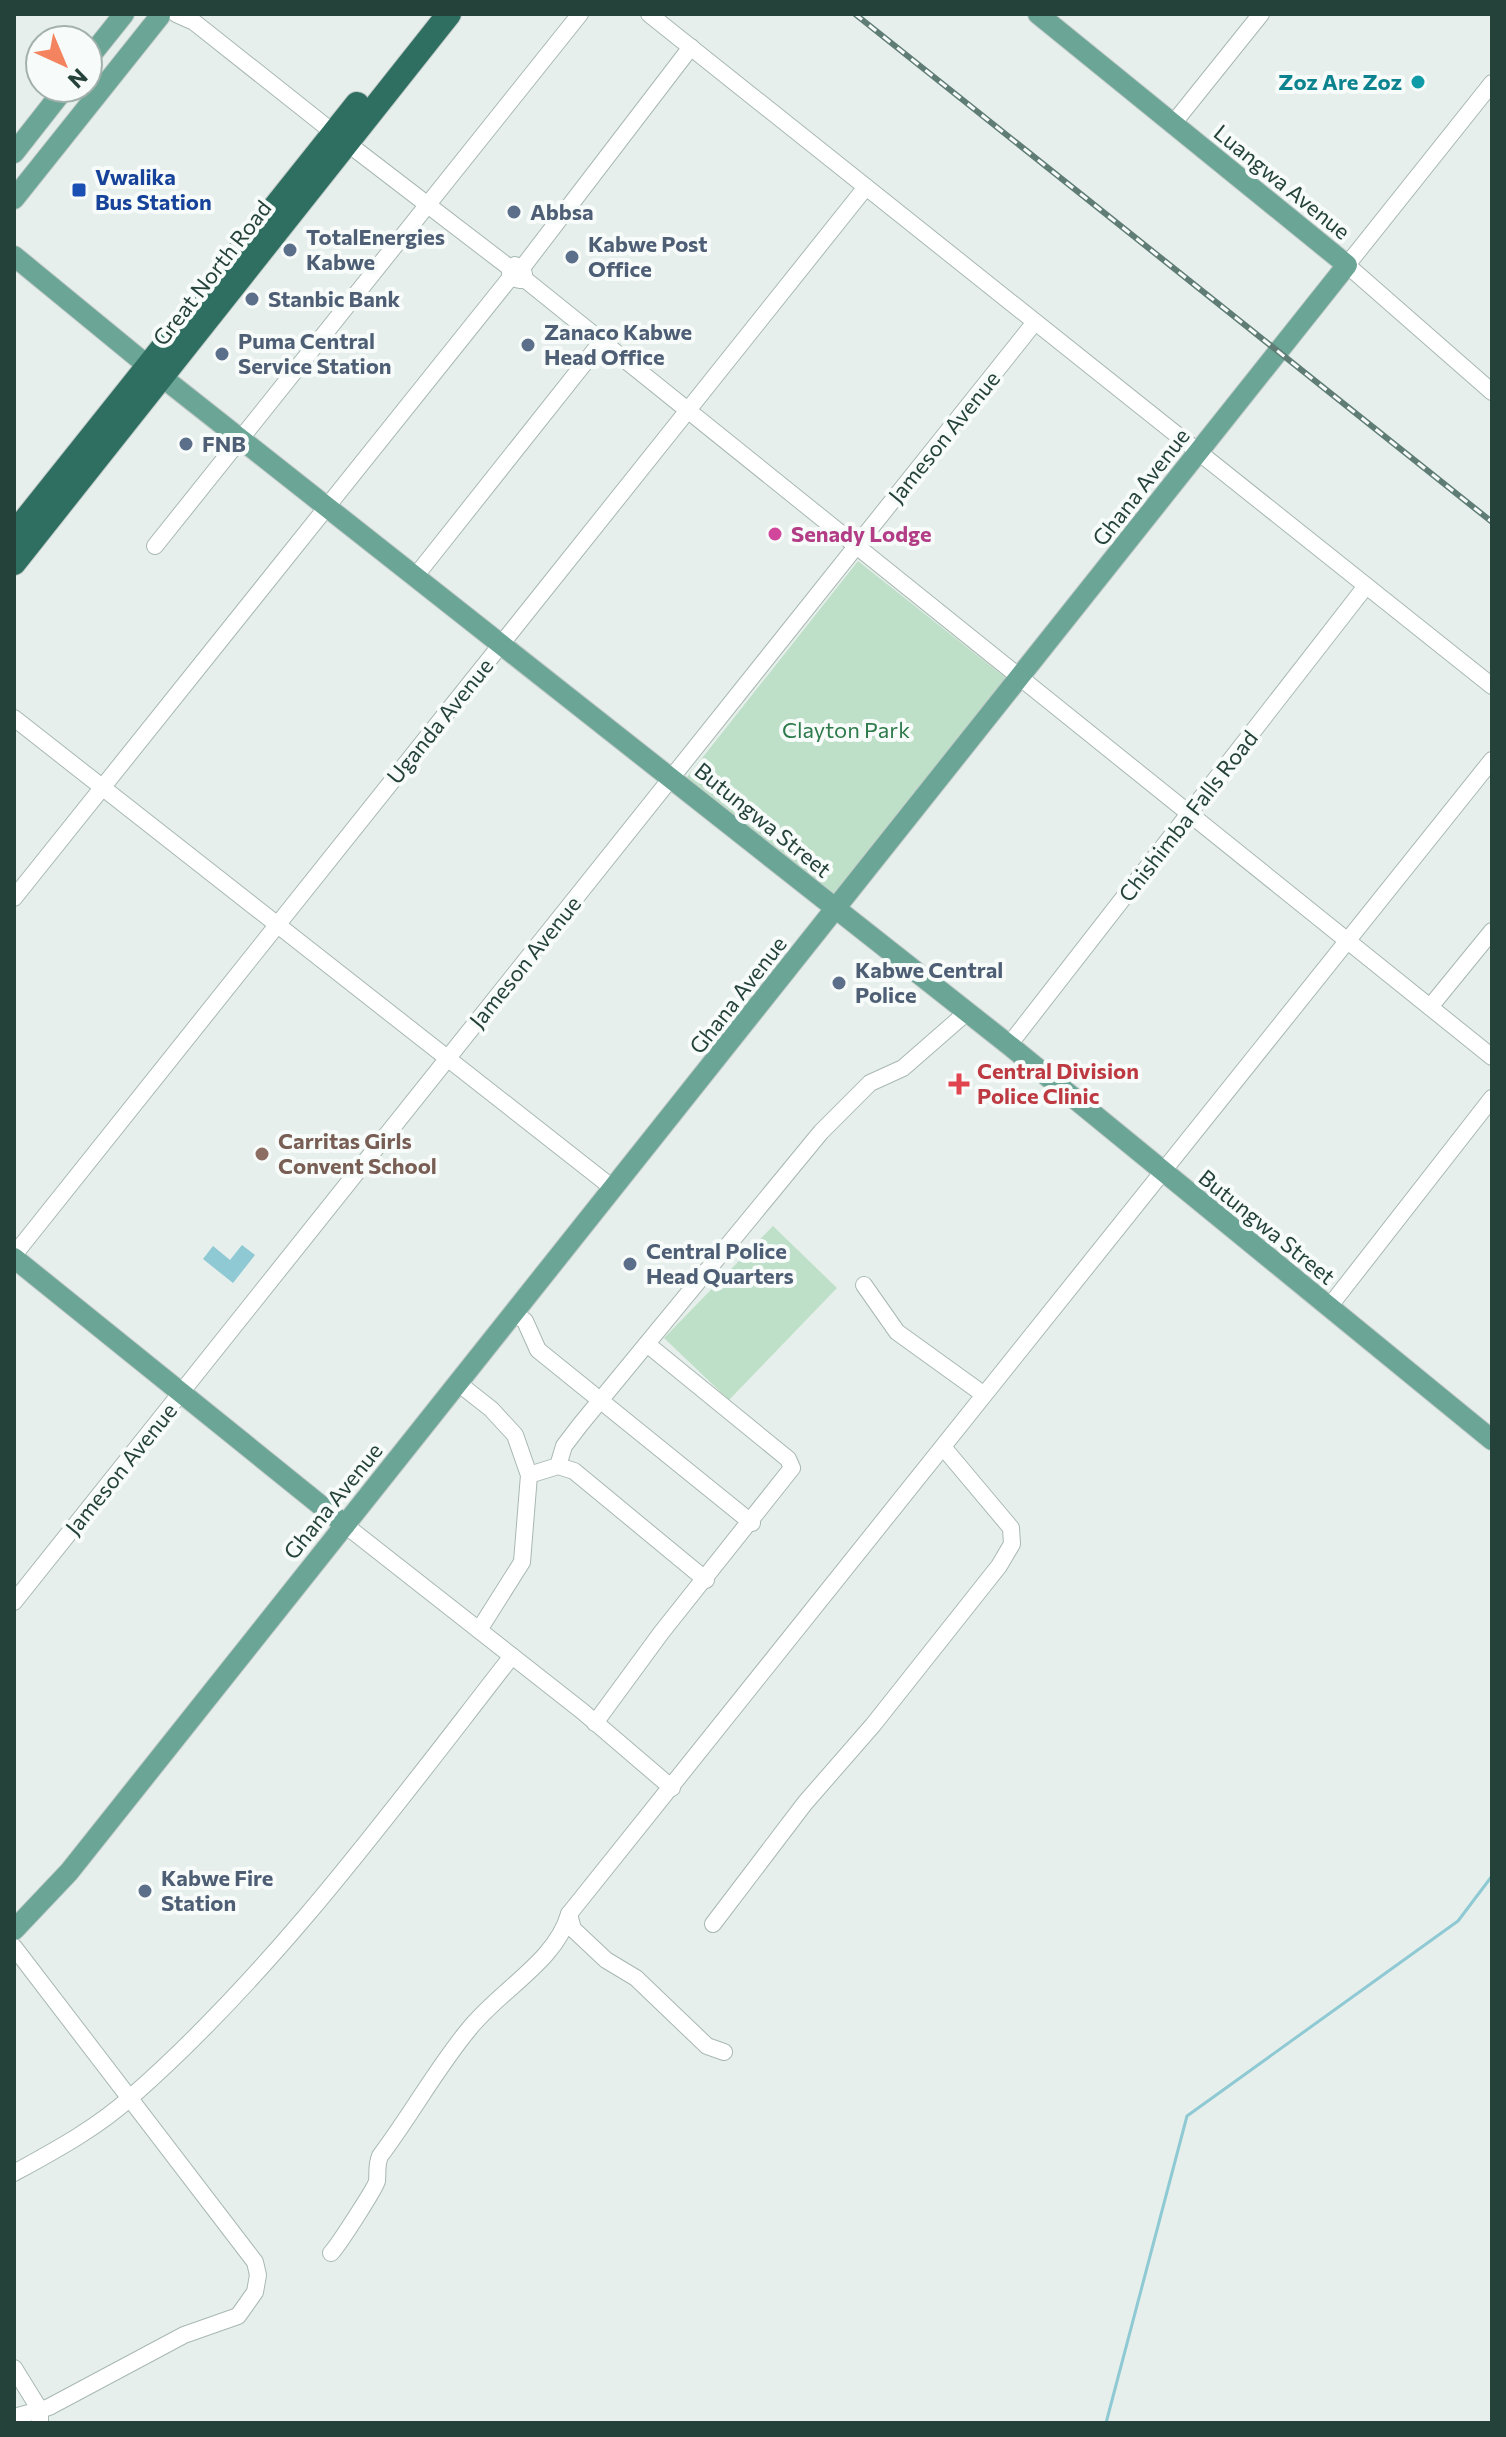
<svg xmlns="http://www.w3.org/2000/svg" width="1506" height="2437" font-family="Commissioner,sans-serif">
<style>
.green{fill:#bfe0c8}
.water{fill:#8ec9d4}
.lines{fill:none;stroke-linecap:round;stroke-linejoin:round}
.stream{stroke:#8ec9d4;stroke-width:3}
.minor-casing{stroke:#a8b8b2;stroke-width:18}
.major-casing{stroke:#c2cac8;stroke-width:22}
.highway-casing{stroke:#c2cac8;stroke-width:26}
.minor{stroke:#fff;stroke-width:16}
.major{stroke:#6aa596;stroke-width:20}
.highway{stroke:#2f6f62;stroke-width:24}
.rail-casing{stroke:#5f7d75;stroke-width:6}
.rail{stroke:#f7fbf9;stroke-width:3;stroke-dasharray:9;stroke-linecap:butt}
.culture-dot{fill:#0f9aa8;stroke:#f7fbf9;stroke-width:3}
.transit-dot{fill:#1a4fb4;stroke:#f7fbf9;stroke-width:3}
.service-dot{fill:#5c6f8a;stroke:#f7fbf9;stroke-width:3}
.hotel-dot{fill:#d1479c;stroke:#f7fbf9;stroke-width:3}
.health-dot{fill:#e0444e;stroke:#f7fbf9;stroke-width:3}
.education-dot{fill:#8d6e63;stroke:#f7fbf9;stroke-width:3}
.labels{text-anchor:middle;stroke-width:8;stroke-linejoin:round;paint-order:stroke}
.culture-label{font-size:22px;font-weight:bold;fill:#0d838f;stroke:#f7fbf9;text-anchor:end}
.transit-label{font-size:22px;font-weight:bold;fill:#164399;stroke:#f7fbf9;text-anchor:start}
.street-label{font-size:22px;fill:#24423a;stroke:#f7fbf9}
.service-label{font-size:22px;font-weight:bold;fill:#4e5e75;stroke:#f7fbf9;text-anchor:start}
.hotel-label{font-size:22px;font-weight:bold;fill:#b23c85;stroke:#f7fbf9;text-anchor:start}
.park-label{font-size:22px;fill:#2d7a4b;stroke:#f7fbf9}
.health-label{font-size:22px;font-weight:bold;fill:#be3a42;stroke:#f7fbf9;text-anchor:start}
.education-label{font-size:22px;font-weight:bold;fill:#785e54;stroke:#f7fbf9;text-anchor:start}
</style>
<rect width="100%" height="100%" fill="#e6efeb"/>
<g class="green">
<polygon points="858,561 1007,679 834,899 684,781"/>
<polygon points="773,1226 837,1288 729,1400 664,1338"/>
</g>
<polygon class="water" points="242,1245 255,1255 233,1283 203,1259 213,1246 230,1260"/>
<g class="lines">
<polyline class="stream" points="1106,2423 1187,2116 1458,1921 1492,1876"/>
<defs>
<g id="minor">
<polyline points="176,14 194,22 334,133"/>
<polyline points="649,14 1492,686"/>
<polyline points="1492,83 1347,265 1492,392"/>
<polyline points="1172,125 1261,14"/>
<polyline points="347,143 510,268"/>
<polyline points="522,268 691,47"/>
<polyline points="522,277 1492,1057"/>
<polyline points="155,546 580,14"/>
<polyline points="414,578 602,341"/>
<polyline points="14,718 614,1189"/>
<polyline points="14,898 510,278 510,268 515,265 522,268 524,274 520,280 510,278"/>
<polyline points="1430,1007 1492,931"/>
<polyline points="1009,1045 1366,586"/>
<polyline points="14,1255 866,187"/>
<polyline points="864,1285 897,1332 983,1394"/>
<polyline points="1329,1307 1492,1098"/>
<polyline points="514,1313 525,1321 538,1350 752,1523"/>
<polyline points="458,1383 491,1409 515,1435 529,1475 522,1562 479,1630"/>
<polyline points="558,1466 564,1446 580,1425 821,1132 870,1083 903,1068 966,1013"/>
<polyline points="529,1475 558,1466 574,1471 706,1580"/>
<polyline points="345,1525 582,1711 672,1788"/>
<polyline points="14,1602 1035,322"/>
<polyline points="595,1723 661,1633 792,1468 788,1459 647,1344"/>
<polyline points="569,1914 573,1929 606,1960 636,1978 707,2046 724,2052"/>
<polyline points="713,1924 805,1803 873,1725 999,1566 1012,1544 1011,1528 943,1447"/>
<polyline points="14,1947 255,2262 258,2275 255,2292 238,2316 184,2335 49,2407 40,2410 14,2368"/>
<path d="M14,2173C54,2151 97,2128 131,2097C275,1971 395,1806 512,1656"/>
<path d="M331,2253C338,2246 376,2187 377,2181C378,2172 376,2166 380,2156C411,2115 436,2069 469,2029C501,1989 556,1961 569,1914L1492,760"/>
<polyline points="14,2417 40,2410 40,2423"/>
</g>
<g id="major">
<polyline points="88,59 124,14"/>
<polyline points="14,153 65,88"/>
<polyline points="14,199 160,16"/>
<polyline points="14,256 148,366"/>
<polyline points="162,377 1009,1045 1492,1440"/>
<polyline points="14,1258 345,1525"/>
<polyline points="14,1930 69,1872 1347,265 1038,14"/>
</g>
<g id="highway">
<polyline points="14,534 357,104"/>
<polyline points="14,563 449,14"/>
</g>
</defs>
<use href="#minor" class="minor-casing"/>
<use href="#major" class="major-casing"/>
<use href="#highway" class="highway-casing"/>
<use href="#minor" class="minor"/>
<use href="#major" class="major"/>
<use href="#highway" class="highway"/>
<defs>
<polyline id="rail" points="855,14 1492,522"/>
</defs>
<use href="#rail" class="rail-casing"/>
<use href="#rail" class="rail"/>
</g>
<circle class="culture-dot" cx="1418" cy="82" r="8"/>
<rect class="transit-dot" x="71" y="182" width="16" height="16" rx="4"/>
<g class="service-dot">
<circle cx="514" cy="212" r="8"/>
<circle cx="290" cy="250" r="8"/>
<circle cx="572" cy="257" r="8"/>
<circle cx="252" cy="299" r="8"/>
<circle cx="528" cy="345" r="8"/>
<circle cx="222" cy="354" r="8"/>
<circle cx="186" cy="444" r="8"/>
<circle cx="839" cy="983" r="8"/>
<circle cx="630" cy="1264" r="8"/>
<circle cx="145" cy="1891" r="8"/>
</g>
<circle class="hotel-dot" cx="775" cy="534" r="8"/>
<path class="health-dot" d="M955 1072h8v8h8v8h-8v8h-8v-8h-8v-8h8z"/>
<circle class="education-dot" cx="262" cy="1154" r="8"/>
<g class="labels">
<g class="culture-label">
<text x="1402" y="90">Zoz Are Zoz</text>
</g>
<g class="transit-label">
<text x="95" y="185">Vwalika<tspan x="95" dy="25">Bus Station</tspan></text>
</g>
<g class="street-label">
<text transform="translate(1282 182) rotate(39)" y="8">Luangwa Avenue</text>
<text transform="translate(212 273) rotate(-52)" y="8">Great North Road</text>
<text transform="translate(944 437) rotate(-51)" y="8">Jameson Avenue</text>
<text transform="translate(1141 487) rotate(-52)" y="8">Ghana Avenue</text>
<text transform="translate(440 721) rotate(-51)" y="8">Uganda Avenue</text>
<text transform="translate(1188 816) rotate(-52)" y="8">Chishimba Falls Road</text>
<text transform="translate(763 820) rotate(39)" y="8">Butungwa Street</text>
<text transform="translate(525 962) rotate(-51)" y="8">Jameson Avenue</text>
<text transform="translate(738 995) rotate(-52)" y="8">Ghana Avenue</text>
<text transform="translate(1267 1227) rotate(39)" y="8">Butungwa Street</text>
<text transform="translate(121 1469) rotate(-51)" y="8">Jameson Avenue</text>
<text transform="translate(333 1501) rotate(-51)" y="8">Ghana Avenue</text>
</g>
<g class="service-label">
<text x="530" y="220">Abbsa</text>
<text x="306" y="245">TotalEnergies<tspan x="306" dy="25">Kabwe</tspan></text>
<text x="588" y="252">Kabwe Post<tspan x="588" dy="25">Office</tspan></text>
<text x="268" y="307">Stanbic Bank</text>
<text x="544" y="340">Zanaco Kabwe<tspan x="544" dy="25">Head Office</tspan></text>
<text x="238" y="349">Puma Central<tspan x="238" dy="25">Service Station</tspan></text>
<text x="202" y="452">FNB</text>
<text x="855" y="978">Kabwe Central<tspan x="855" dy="25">Police</tspan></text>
<text x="646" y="1259">Central Police<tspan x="646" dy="25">Head Quarters</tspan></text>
<text x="161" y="1886">Kabwe Fire<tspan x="161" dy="25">Station</tspan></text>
</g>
<g class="hotel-label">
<text x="791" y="542">Senady Lodge</text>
</g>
<g class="park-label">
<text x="846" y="738">Clayton Park</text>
</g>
<g class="health-label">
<text x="977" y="1079">Central Division<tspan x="977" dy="25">Police Clinic</tspan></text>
</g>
<g class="education-label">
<text x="278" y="1149">Carritas Girls<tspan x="278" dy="25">Convent School</tspan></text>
</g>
</g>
<rect width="1506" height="2437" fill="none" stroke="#24423a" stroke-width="32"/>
<g transform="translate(64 64) rotate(136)"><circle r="38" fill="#f7fbf9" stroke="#a3b1ad" stroke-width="2"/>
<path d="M0-6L14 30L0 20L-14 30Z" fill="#f4845f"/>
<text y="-12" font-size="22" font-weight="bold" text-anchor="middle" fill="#24423a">N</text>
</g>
</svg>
